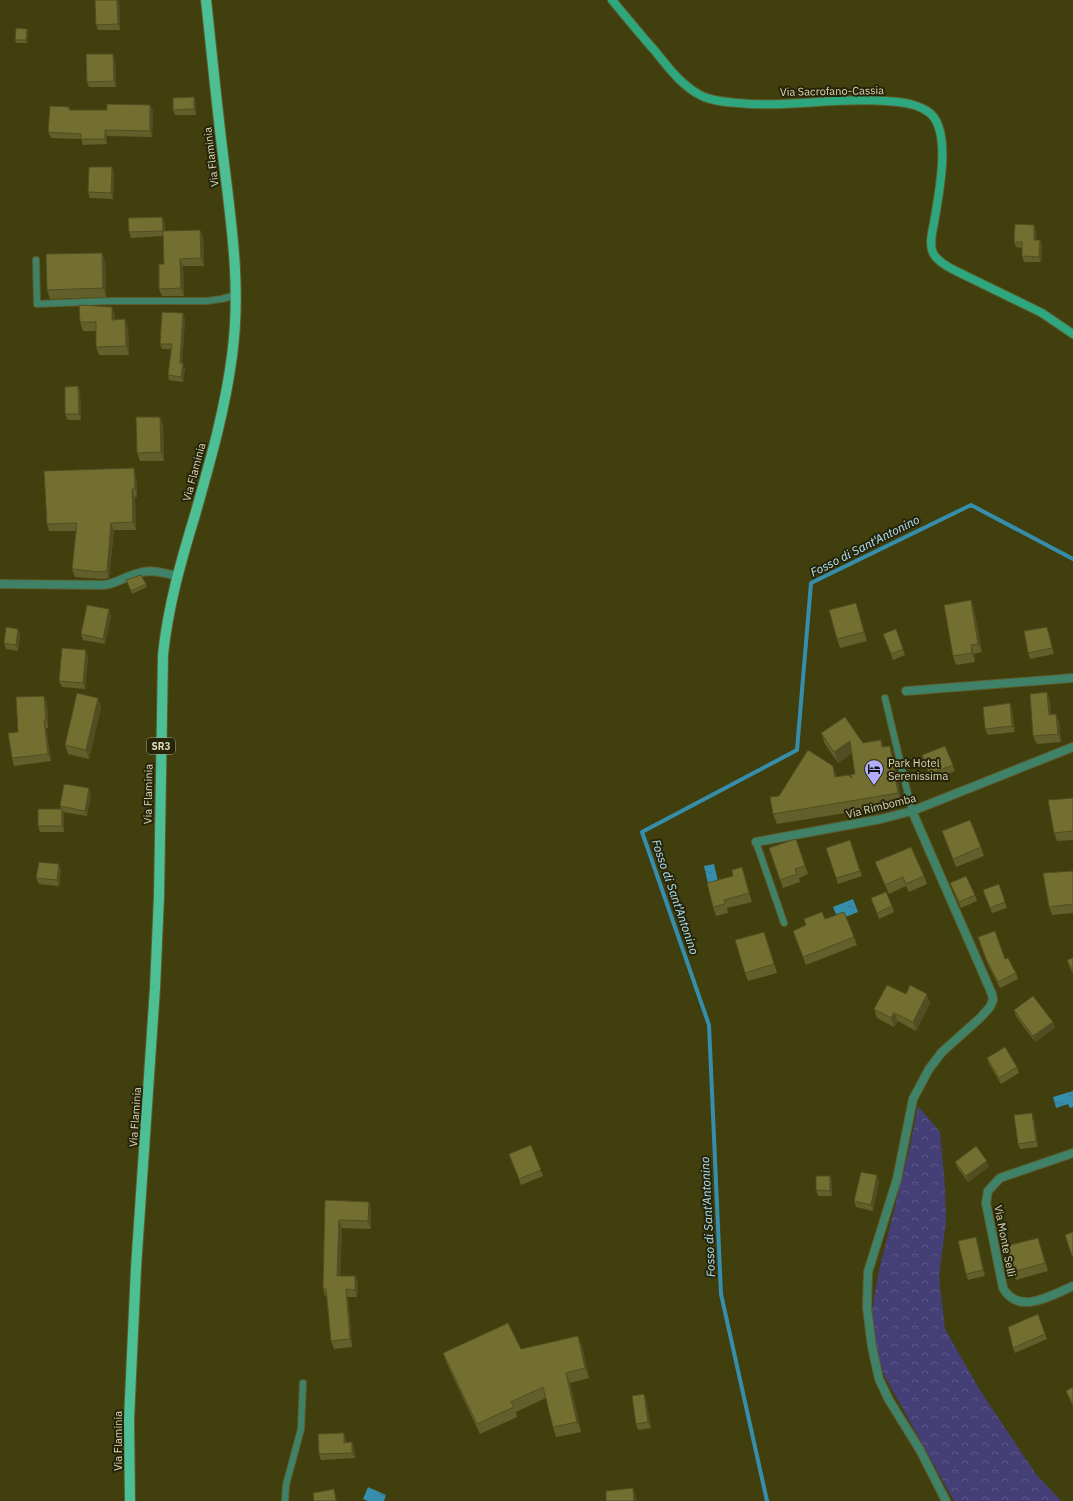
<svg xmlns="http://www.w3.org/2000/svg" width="1073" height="1501" font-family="'IBM Plex Sans',sans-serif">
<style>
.forest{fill:url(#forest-crowns)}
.water{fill:url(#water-ripples)}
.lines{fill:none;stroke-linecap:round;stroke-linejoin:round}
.stream{stroke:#368ead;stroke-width:4}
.lane-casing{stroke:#5c5b2c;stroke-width:8}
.street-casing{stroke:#5c5b2c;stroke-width:10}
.secondary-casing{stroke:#5c5b2c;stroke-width:10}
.primary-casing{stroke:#5c5b2c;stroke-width:12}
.lane{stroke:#3f8268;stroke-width:6}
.street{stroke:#3f8268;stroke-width:8}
.secondary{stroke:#2ea77f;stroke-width:8}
.primary{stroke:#4cbf95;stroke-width:10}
.wall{fill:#635f2a}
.shaded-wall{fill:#504e22}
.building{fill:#736f31;stroke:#504e22}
.labels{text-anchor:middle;stroke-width:4;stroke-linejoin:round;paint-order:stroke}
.shield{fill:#26250a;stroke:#a3a284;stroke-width:1}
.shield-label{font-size:10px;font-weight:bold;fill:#d9d8b8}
.street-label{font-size:11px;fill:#d9d8b8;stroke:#26250a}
.poi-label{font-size:11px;fill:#d9d8b8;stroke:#26250a;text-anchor:start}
.water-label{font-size:12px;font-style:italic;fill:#b2e4f9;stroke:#26250a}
</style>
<defs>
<pattern id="forest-crowns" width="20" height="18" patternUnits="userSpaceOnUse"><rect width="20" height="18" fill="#443f76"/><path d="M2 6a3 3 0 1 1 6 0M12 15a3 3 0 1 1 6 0" fill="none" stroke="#5e5a87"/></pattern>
<pattern id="water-ripples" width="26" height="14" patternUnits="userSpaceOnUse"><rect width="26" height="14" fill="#368ead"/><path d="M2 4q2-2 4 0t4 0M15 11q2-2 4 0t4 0" fill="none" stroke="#3a7384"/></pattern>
</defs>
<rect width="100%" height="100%" fill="#413f0d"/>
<polygon class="forest" points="918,1106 940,1132 945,1186 946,1222 939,1277 945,1329 981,1392 1036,1474 1061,1501 954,1501 883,1373 875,1343 872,1310 879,1270 908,1155"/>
<g class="water">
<polygon points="714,864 719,886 709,888 704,866"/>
<polygon points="853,899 858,912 838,920 833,907"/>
<polygon points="1073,1091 1073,1107 1070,1108 1068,1104 1056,1108 1053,1097"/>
<polygon points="368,1487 386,1495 384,1501 368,1501 363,1499"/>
</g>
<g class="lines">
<polyline class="stream" points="767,1501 721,1294 709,1025 642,832 797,750 811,583 971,505 1073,559"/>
<defs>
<g id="lane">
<polyline points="36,260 37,304 109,301 207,301 221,299 237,295"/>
<polyline points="885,698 912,811"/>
<polyline points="756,842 784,923"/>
<polyline points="285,1501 286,1485 301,1429 303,1383"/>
</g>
<g id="street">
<path d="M0,584L103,585C116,584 126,576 139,573C151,569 164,573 177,576"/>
<polyline points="906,691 1073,678"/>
<polyline points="912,811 992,994 993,1000 990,1007 980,1018 942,1052 929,1069 913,1099 897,1179 868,1272 867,1308 872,1347 879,1379 889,1400 920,1450 946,1501"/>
<polyline points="756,842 881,819 912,811 1073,747"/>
<path d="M1073,1153L1000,1178L988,1191L986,1203L1003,1288C1019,1316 1052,1295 1073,1286"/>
</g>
<path id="secondary" d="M612,0C626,17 640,34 655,51C668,67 681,85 700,95C711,101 726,102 738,103C787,108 837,97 886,101C901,102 914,103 927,111C954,127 938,197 934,223C932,232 929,245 933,253C937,261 946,266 954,270L1042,313L1073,334"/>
<path id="primary" d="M130,1501L129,1420L136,1268L155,988L159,896L163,655C168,606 181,561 195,515C210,462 225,410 232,356C241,289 232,229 224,163C217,109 212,54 206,0"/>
</defs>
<use href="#lane" class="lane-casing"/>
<use href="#street" class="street-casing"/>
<use href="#secondary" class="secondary-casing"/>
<use href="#primary" class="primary-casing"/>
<use href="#lane" class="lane"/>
<use href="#street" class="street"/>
<use href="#secondary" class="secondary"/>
<use href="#primary" class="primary"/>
</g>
<g class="wall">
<polygon points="95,0 119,0 120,30 98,30 96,25"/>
<polygon points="27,29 28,32 27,43 16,43 15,40"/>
<polygon points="115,60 116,87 89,87 87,82"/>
<polygon points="194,97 196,103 196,115 175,115 173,110"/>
<polygon points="150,105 153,111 152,137 107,136 107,144 83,145 81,139 51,138 48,132 69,107 70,110 107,110"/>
<polygon points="112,167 114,173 113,199 90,198 88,192"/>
<polygon points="165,223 165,231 200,230 203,238 204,266 183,266 184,296 162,296 159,289 164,264 163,236 131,238 129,232"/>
<polygon points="1036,231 1036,240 1040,240 1042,246 1041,262 1024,262 1022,256 1022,248 1016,247 1014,242"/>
<polygon points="102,253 105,262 106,297 50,299 47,290"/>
<polygon points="115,315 115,320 128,328 129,355 99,355 96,347 96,331 83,331 80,322"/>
<polygon points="185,319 182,363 185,368 183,382 169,380 168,375 171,349 162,349 160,344"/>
<polygon points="78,386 80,392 81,420 68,420 65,414"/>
<polygon points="160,417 163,425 164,461 140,461 137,453"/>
<polygon points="136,476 137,497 135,497 136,530 114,530 109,578 103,579 75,577 72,569 76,531 49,531 47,524"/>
<polygon points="127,583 146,584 147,587 132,594"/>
<polygon points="971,600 974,609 982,652 974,654 975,662 956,665 953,656"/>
<polygon points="859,612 867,641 840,648 837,639"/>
<polygon points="111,615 105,644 83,640 81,634"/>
<polygon points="18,629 20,635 18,651 6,649 4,643"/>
<polygon points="896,629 905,655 893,660 883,634"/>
<polygon points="1049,632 1054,654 1030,659 1028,653"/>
<polygon points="88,656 85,689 62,687 59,681"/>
<polygon points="98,698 101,707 89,759 68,754 65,745"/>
<polygon points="1050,701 1051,714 1056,714 1059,722 1061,742 1037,744 1033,736"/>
<polygon points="47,703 48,728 46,728 51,761 14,766 12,758 18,732"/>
<polygon points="1010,703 1012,709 1015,732 988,735 985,729"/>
<polygon points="821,733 863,743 881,740 883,747 893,756 902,804 777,824 773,814 779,796 837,777 851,777 850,775 855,774 852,753 838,763 825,744"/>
<polygon points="945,746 955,771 931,780 922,755"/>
<polygon points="91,794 87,816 63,812 64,815 64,832 40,832 38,826 61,809 60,806"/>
<polygon points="1073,798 1073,840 1057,841 1054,833"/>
<polygon points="942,831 981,847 984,856 956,867"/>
<polygon points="796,839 808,874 799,878 800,882 783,888 769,848"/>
<polygon points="850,840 862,876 838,884 836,878"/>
<polygon points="875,862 924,876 927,884 909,892 906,886 889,894"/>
<polygon points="61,870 59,886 39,884 36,878"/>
<polygon points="1073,871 1073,913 1052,915 1049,907"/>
<polygon points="745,876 752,902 727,908 728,913 716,916 713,907"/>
<polygon points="950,883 975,895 977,901 961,908"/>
<polygon points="999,884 1007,908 992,913 983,890"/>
<polygon points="871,898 892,906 894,912 879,919"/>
<polygon points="854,937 857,945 806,965 796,939"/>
<polygon points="978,937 1005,959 1016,973 1018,979 1000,988 988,965"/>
<polygon points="767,940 777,973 748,981 745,973"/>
<polygon points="1073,958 1073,974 1069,966 1067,960"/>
<polygon points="906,994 930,1003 916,1031 898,1021 894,1027 877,1018 874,1009"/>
<polygon points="1014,1010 1053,1022 1055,1028 1035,1042 1016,1016"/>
<polygon points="987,1058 1017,1067 1019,1073 1001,1084 989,1064"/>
<polygon points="1034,1119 1038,1147 1020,1149 1018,1144"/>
<polygon points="531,1145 543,1176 521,1185 511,1160"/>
<polygon points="955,1162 989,1167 968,1182 957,1167"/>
<polygon points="830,1176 832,1181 832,1196 818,1196 816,1190"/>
<polygon points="879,1181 873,1211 856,1207 854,1201"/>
<polygon points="325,1200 369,1202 371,1210 371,1229 342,1228 340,1276 355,1276 358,1284 357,1297 348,1297 352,1347 334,1349 331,1341 327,1296 325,1296 323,1289"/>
<polygon points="978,1243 985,1276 968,1280 966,1274"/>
<polygon points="1041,1246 1048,1271 1016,1280 1013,1272"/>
<polygon points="1038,1314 1047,1339 1015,1353 1013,1348"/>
<polygon points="578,1336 582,1346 589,1378 570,1383 581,1432 556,1437 553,1427 546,1398 516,1412 517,1417 480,1434 447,1364 443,1353 521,1349"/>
<polygon points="1073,1387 1073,1407 1066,1391"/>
<polygon points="644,1394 646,1400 651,1428 638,1430 636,1424"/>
<polygon points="346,1439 346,1442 354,1448 355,1458 321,1460 319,1454"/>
</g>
<g class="shaded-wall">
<polygon points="117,0 119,0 120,30 118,24"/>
<polygon points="27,29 28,32 27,43 26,40"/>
<polygon points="113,54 115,60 116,87 114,81"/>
<polygon points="194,97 196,103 196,115 194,109"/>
<polygon points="150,105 153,111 152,137 150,131"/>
<polygon points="105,130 107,136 107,144 105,139"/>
<polygon points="112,167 114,173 113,199 111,193"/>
<polygon points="162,217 165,223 165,236 163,231"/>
<polygon points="1034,225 1036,231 1036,246 1034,240"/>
<polygon points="200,230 203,238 204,266 201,258"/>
<polygon points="1040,240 1042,246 1041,262 1039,257"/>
<polygon points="102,253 105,262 106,297 103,288"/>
<polygon points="180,259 183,266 184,296 181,288"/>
<polygon points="112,307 115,315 115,328 112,320"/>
<polygon points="183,313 185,319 182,368 180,363"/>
<polygon points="125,319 128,328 129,355 126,346"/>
<polygon points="183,363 185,368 183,382 181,377"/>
<polygon points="78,386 80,392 81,420 79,414"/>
<polygon points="160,417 163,425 164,461 161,452"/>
<polygon points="134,468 136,476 137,497 135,489"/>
<polygon points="132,489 135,497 136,530 133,522"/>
<polygon points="111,523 114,530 109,578 107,571"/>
<polygon points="971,600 974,609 982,652 978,644"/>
<polygon points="856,603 859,612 867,641 864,632"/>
<polygon points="109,609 111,615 105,644 103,639"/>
<polygon points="1047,627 1049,632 1054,654 1052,648"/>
<polygon points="18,629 20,635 18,651 16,645"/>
<polygon points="971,645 974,654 975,662 972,653"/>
<polygon points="86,650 88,656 85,689 83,683"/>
<polygon points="1047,692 1050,701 1052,723 1049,715"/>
<polygon points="44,696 47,703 48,728 46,720"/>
<polygon points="98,698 101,707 89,759 86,750"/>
<polygon points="1010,703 1012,709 1015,732 1012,726"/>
<polygon points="1056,714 1059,722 1061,742 1058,734"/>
<polygon points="44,720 46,728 51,761 48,754"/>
<polygon points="850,741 853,752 838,763 834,752"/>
<polygon points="890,746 893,756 902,804 898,793"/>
<polygon points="833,766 837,776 839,788 835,777"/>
<polygon points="89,788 91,794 87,816 85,811"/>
<polygon points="62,809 64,815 64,832 62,826"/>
<polygon points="59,864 61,870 59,886 57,880"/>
<polygon points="742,867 745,876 752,902 749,893"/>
<polygon points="764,932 767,940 777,973 774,964"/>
<polygon points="927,994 930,1003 916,1031 913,1022"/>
<polygon points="894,1013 898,1021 894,1027 891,1018"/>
<polygon points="1053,1022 1055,1028 1035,1042 1033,1036"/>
<polygon points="1032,1113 1034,1119 1038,1147 1036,1141"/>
<polygon points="987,1161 989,1167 968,1182 966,1176"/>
<polygon points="877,1175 879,1181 873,1211 871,1205"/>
<polygon points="830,1176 832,1181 832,1196 830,1191"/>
<polygon points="369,1202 371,1210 371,1229 368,1221"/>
<polygon points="339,1220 342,1228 340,1283 337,1276"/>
<polygon points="976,1237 978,1243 985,1276 983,1270"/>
<polygon points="1038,1238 1041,1246 1048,1271 1045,1263"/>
<polygon points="355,1276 358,1284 357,1297 355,1290"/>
<polygon points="346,1289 348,1297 352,1347 350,1339"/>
<polygon points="578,1336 582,1346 589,1378 585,1368"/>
<polygon points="566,1373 570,1383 581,1432 577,1422"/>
<polygon points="644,1394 646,1400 651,1428 648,1422"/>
<polygon points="344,1433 346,1439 346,1448 344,1443"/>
<polygon points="352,1442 354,1448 355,1458 352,1453"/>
<polygon points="633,1488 636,1497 636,1501 634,1501"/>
<polygon points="334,1489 336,1495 337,1501 336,1501"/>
</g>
<g class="building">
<polygon points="95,0 117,0 118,24 96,25"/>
<polygon points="16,28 27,29 26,40 15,40"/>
<polygon points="86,54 113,54 114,81 87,82"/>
<polygon points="194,97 194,109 173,110 173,98"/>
<polygon points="107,104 150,105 150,131 105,130 105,139 81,139 81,134 48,132 50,106 69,107 69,110 107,110"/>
<polygon points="89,167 112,167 111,193 88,192"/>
<polygon points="162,217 163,231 129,232 128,218"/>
<polygon points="1015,224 1034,225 1034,240 1040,240 1039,257 1022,256 1022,242 1014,242"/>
<polygon points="200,230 201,258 180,259 181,288 159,289 159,264 164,264 163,231"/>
<polygon points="102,253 103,288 47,290 46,254"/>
<polygon points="79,305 112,307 112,320 125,319 126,346 96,347 96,322 80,322"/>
<polygon points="162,312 183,313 180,363 183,363 181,377 168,375 172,344 160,344"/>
<polygon points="78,386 79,414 65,414 65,387"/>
<polygon points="136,417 160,417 161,452 137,453"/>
<polygon points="134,468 135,489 132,489 133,522 111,523 107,571 100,572 72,569 77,523 47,524 44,471"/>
<polygon points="141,575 146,584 131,591 126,580"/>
<polygon points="971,600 978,644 971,645 972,653 953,656 944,605"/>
<polygon points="856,603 864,632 837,639 829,610"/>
<polygon points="87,605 109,609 103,639 81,634"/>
<polygon points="6,627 18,629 16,645 4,643"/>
<polygon points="1047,627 1052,648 1028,653 1024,631"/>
<polygon points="896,629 903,649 891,654 883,634"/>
<polygon points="62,648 86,650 83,683 59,681"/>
<polygon points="1047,692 1049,715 1056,714 1058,734 1033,736 1030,694"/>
<polygon points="77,693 98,698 86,750 65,745"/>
<polygon points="44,696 46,720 44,720 48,754 12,758 8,733 18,732 16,697"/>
<polygon points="1010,703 1012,726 985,729 983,707"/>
<polygon points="845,717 863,743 881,740 882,747 890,746 898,793 773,814 770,797 779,796 808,750 833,766 835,777 848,775 853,778 850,775 855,774 850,741 834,752 821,733"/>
<polygon points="945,746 953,765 929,774 922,755"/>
<polygon points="64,784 89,788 85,811 60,806"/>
<polygon points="1073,798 1073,831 1054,833 1048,800"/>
<rect x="38" y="809" width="24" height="17"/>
<polygon points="970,820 981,847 953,859 942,831"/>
<polygon points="796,839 805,866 795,869 797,874 780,880 769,848"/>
<polygon points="850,840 860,871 836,878 826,848"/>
<polygon points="911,847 924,876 906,884 903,877 885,885 875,862"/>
<polygon points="39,862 59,864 57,880 36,878"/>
<polygon points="742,867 749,893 724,900 725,904 713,907 707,883 733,876 732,870"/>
<polygon points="1073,871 1073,904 1049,907 1043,873"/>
<polygon points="966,876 975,895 959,902 950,883"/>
<polygon points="999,884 1005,902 990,908 983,890"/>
<polygon points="886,892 892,906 877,913 871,898"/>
<polygon points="822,912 825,919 844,912 854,937 803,957 793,931 806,925 804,919"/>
<polygon points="995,931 1005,959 1008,958 1016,973 998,982 986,959 978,937"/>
<polygon points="764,932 774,964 745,973 735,940"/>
<polygon points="1073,958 1073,971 1067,960"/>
<polygon points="887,985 906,994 910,985 927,994 913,1022 894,1013 891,1018 874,1009"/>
<polygon points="1033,996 1053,1022 1033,1036 1014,1010"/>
<polygon points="1005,1047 1017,1067 999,1078 987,1058"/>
<polygon points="1032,1113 1036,1141 1018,1144 1014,1115"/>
<polygon points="531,1145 541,1170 519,1179 509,1154"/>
<polygon points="976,1146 987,1161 966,1176 955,1162"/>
<polygon points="861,1172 877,1175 871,1205 854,1201"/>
<polygon points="816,1176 830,1176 830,1191 816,1190"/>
<polygon points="325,1200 369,1202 368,1221 339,1220 337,1276 355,1276 355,1290 346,1289 350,1339 331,1341 326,1289 323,1289"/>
<polygon points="1073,1232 1073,1256 1072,1256 1065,1235"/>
<polygon points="976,1237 983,1270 966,1274 958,1241"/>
<polygon points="1038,1238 1045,1263 1013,1272 1006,1246"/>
<polygon points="1038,1314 1045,1334 1013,1348 1008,1327"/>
<polygon points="508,1323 521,1349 578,1336 585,1368 566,1373 577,1422 553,1427 543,1387 511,1402 514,1407 477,1424 443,1353"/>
<polygon points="1073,1387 1073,1405 1066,1391"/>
<polygon points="644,1394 648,1422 636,1424 632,1396"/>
<polygon points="344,1433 344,1443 352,1442 352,1453 319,1454 318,1434"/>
<polygon points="633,1488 634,1501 606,1501 606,1491"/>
<polygon points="334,1489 336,1501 314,1501 313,1493"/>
</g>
<defs>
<symbol id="hotel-pin" viewBox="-11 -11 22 30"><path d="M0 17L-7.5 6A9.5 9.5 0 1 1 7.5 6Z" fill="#b1adfa" stroke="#26250a"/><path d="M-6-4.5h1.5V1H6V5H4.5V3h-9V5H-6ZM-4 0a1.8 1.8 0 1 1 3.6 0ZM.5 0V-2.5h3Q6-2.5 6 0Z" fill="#111"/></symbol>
</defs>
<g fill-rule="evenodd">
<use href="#hotel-pin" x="863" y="758" width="22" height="30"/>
</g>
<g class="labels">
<rect class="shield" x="147" y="738" width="28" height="16" rx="3"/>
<g class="shield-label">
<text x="161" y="750">SR3</text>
</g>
<g class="street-label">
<text transform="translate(832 91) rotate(-1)" y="4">Via Sacrofano-Cassia</text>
<text transform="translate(211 157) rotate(-97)" y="4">Via Flaminia</text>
<text transform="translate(194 472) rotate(-75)" y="4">Via Flaminia</text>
<text transform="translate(148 794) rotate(-89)" y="4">Via Flaminia</text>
<text transform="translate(881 806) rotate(-14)" y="4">Via Rimbomba</text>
<text transform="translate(135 1117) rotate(-86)" y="4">Via Flaminia</text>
<text transform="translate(1005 1241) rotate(79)" y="4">Via Monte Selli</text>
<text transform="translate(118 1441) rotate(-90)" y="4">Via Flaminia</text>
</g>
<g class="poi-label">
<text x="888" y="767">Park Hotel<tspan x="888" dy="13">Serenissima</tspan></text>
</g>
<g class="water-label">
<text transform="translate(865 546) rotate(-27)" y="4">Fosso di Sant'Antonino</text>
<text transform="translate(675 897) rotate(71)" y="4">Fosso di Sant'Antonino</text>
<text transform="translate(708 1217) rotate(-93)" y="4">Fosso di Sant'Antonino</text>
</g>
</g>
</svg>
